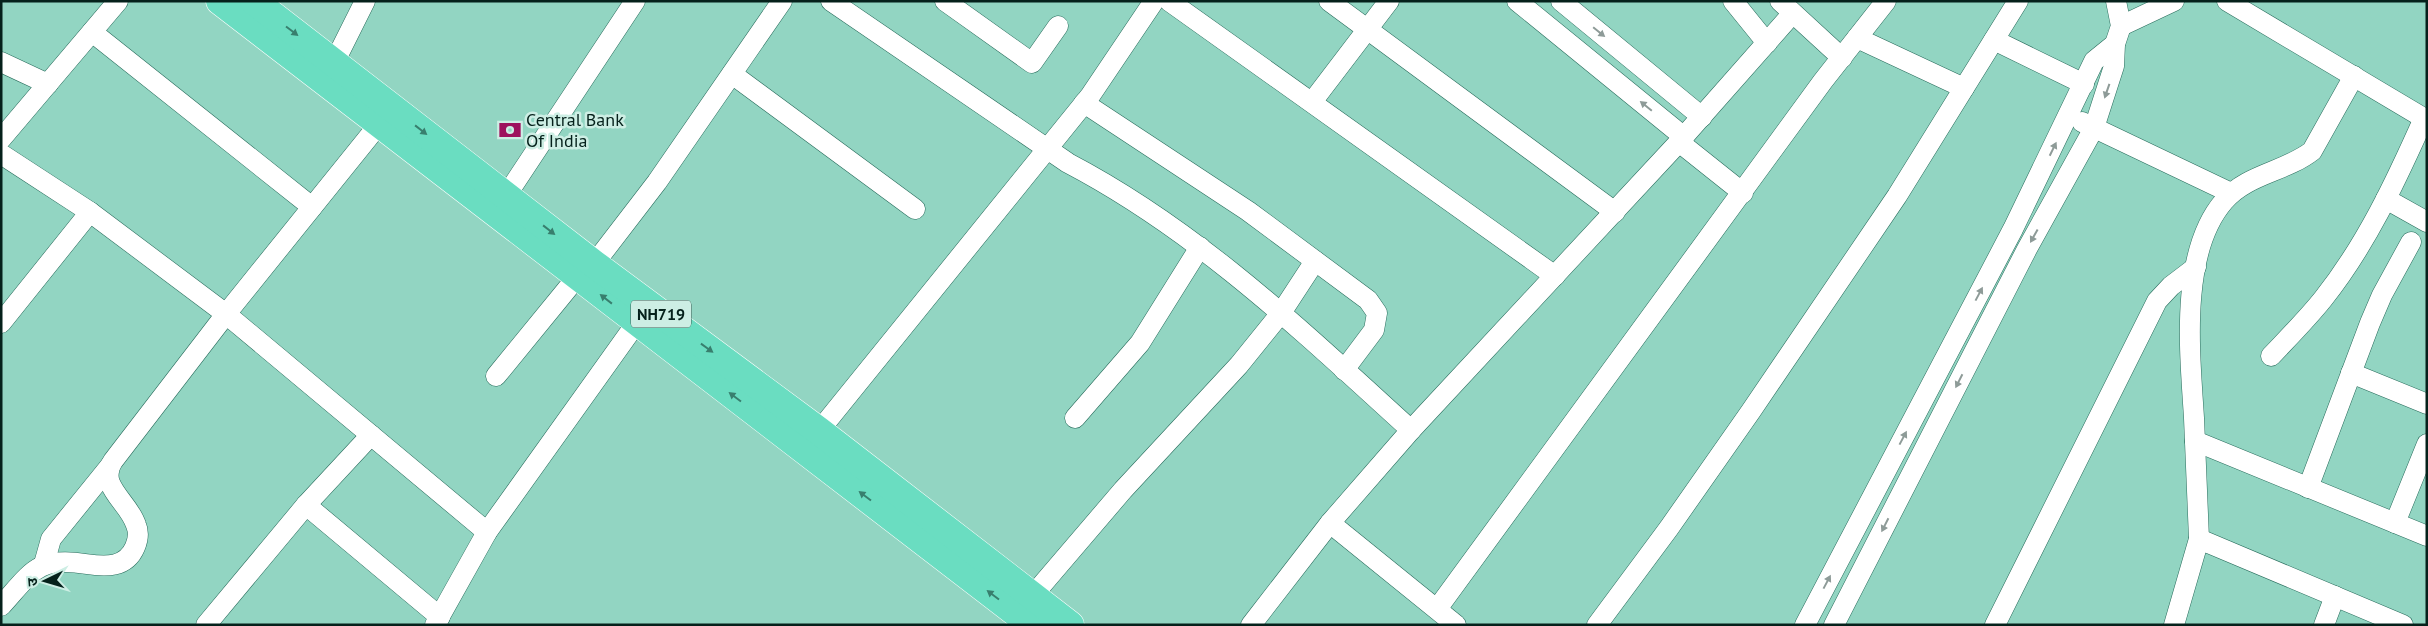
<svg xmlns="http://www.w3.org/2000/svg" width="2428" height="626" font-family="'PT Sans','Noto Sans Devanagari',sans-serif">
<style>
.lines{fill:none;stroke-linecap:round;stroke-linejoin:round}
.minor-casing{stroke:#286c5c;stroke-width:21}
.highway-casing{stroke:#fff;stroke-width:29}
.minor{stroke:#fff;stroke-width:20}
.highway{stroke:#6addc1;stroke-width:28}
.oneway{fill:#387f6e}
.oneway2{fill:#8e9b98}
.labels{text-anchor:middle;stroke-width:5;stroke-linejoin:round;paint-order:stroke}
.shield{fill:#cdeee4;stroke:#415e57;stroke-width:1}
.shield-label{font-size:16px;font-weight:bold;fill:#05211b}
.poi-label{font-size:18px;fill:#05211b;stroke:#cdeee4;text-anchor:start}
</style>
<rect width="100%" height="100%" fill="#92d5c2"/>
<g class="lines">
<defs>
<g id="minor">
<path d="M831,1L1068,163C1198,231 1303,332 1411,430"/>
<polyline points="945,1 1032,63 1058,26"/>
<polyline points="1169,1 1555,276"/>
<polyline points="1329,1 1615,212"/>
<polyline points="1517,1 1684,137"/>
<polyline points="1561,1 1702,117"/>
<polyline points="1733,1 1767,43"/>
<polyline points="1780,1 1842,58"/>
<polyline points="2227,1 2427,120"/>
<polyline points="2121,26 2174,1"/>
<polyline points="92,32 312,207"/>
<polyline points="1857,38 1964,88"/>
<polyline points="1994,40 2084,84"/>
<polyline points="1,62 48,84"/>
<polyline points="334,63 365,1"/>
<polyline points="732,74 915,209"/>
<polyline points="1312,102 1389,1"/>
<polyline points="1084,103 1248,211 1368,300 1377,313 1374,330 1344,370"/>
<polyline points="2082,122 2231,193"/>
<polyline points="1,139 118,1"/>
<polyline points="1679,142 1743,193"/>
<polyline points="1,154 90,212 226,314 487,532"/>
<polyline points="506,196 635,1"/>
<polyline points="2386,199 2427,222"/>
<polyline points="594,264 657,182 782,1"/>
<polyline points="1,323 90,212"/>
<path d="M2271,356C2289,337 2307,319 2323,299C2366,245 2396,181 2424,118"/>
<polyline points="2351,373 2427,404"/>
<polyline points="496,376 577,277"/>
<polyline points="1075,418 1140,343 1200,247"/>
<polyline points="819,431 1090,96 1154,1"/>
<polyline points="2195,441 2427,536"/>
<polyline points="2308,488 2370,323 2382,295 2411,242"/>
<polyline points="306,505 440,617"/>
<polyline points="1330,523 1456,625"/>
<polyline points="2395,523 2427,444"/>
<path d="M2199,539C2197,499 2196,458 2194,418C2190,354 2179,253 2224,201C2247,174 2285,172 2312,151L2354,76"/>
<polyline points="44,564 51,539 110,466"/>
<path d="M1,606C32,572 37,556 86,564C106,567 126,568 135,547C138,540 139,532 136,525C131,509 116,498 110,483C107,476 109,467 113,461L226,314L388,113"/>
<polyline points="1023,607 1123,490 1239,365 1281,313 1315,261"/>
<polyline points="1437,609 1823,81 1886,1"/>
<polyline points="206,625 306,505 371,435"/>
<polyline points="435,625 487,532 645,311"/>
<polyline points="1251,625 1330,523 1411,430 1679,142 1792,14"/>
<polyline points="1597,625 1669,528 1751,411 1897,196 2018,1"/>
<polyline points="1805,625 2013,229 2094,61 2115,44"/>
<polyline points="1834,625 2027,249 2094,128 2114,66 2115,44 2121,26 2116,1"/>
<polyline points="1995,625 2157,301 2171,286 2196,267"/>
<polyline points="2174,625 2199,539 2403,625"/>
<polyline points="2324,625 2335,596"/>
</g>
<g id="highway">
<polyline points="220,1 1032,625"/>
<polyline points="254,1 594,264 819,431 1070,625"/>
</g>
</defs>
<use href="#minor" class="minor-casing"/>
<use href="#highway" class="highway-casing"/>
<use href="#minor" class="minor"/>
<use href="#highway" class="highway"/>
</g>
<defs><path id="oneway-solid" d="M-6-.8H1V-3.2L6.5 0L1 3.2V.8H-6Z" transform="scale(1.25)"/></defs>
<g class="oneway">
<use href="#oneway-solid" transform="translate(292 31) rotate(37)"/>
<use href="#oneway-solid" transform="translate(421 130) rotate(38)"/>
<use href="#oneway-solid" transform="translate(549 230) rotate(38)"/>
<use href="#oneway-solid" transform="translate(606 299) rotate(-142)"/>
<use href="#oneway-solid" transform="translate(707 348) rotate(36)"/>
<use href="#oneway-solid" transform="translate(735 397) rotate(-143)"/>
<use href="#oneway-solid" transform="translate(865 496) rotate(-143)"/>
<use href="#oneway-solid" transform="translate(993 595) rotate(-143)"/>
</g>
<g class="oneway2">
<use href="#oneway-solid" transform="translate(1599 32) rotate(39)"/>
<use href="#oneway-solid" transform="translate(2107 91) rotate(109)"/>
<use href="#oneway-solid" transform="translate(1646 106) rotate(-141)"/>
<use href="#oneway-solid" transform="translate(2053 149) rotate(-64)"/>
<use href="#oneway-solid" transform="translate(2034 236) rotate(119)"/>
<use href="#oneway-solid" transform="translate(1979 294) rotate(-62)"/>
<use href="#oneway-solid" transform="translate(1959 381) rotate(117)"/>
<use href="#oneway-solid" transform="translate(1903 438) rotate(-62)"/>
<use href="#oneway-solid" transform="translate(1885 525) rotate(117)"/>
<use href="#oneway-solid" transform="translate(1827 582) rotate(-62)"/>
</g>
<defs>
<symbol id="bank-bare" viewBox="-9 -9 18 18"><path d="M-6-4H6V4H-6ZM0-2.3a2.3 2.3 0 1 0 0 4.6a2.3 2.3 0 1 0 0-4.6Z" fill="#9e125e" stroke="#cdeee4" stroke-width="2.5" paint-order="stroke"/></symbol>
</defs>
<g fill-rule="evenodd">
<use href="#bank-bare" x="494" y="114" width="32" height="32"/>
</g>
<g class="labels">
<rect class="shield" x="631" y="300.5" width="60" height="27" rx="4"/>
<g class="shield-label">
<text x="661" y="320">NH719</text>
</g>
<g class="poi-label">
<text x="526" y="126">Central Bank<tspan x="526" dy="21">Of India</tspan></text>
</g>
</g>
<rect width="2428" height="626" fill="none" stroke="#05211b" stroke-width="5"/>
<g transform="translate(45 581) rotate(265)" stroke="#cdeee4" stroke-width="4" paint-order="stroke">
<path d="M0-4L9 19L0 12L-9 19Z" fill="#05211b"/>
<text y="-8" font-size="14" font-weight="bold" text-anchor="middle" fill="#05211b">उ</text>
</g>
</svg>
